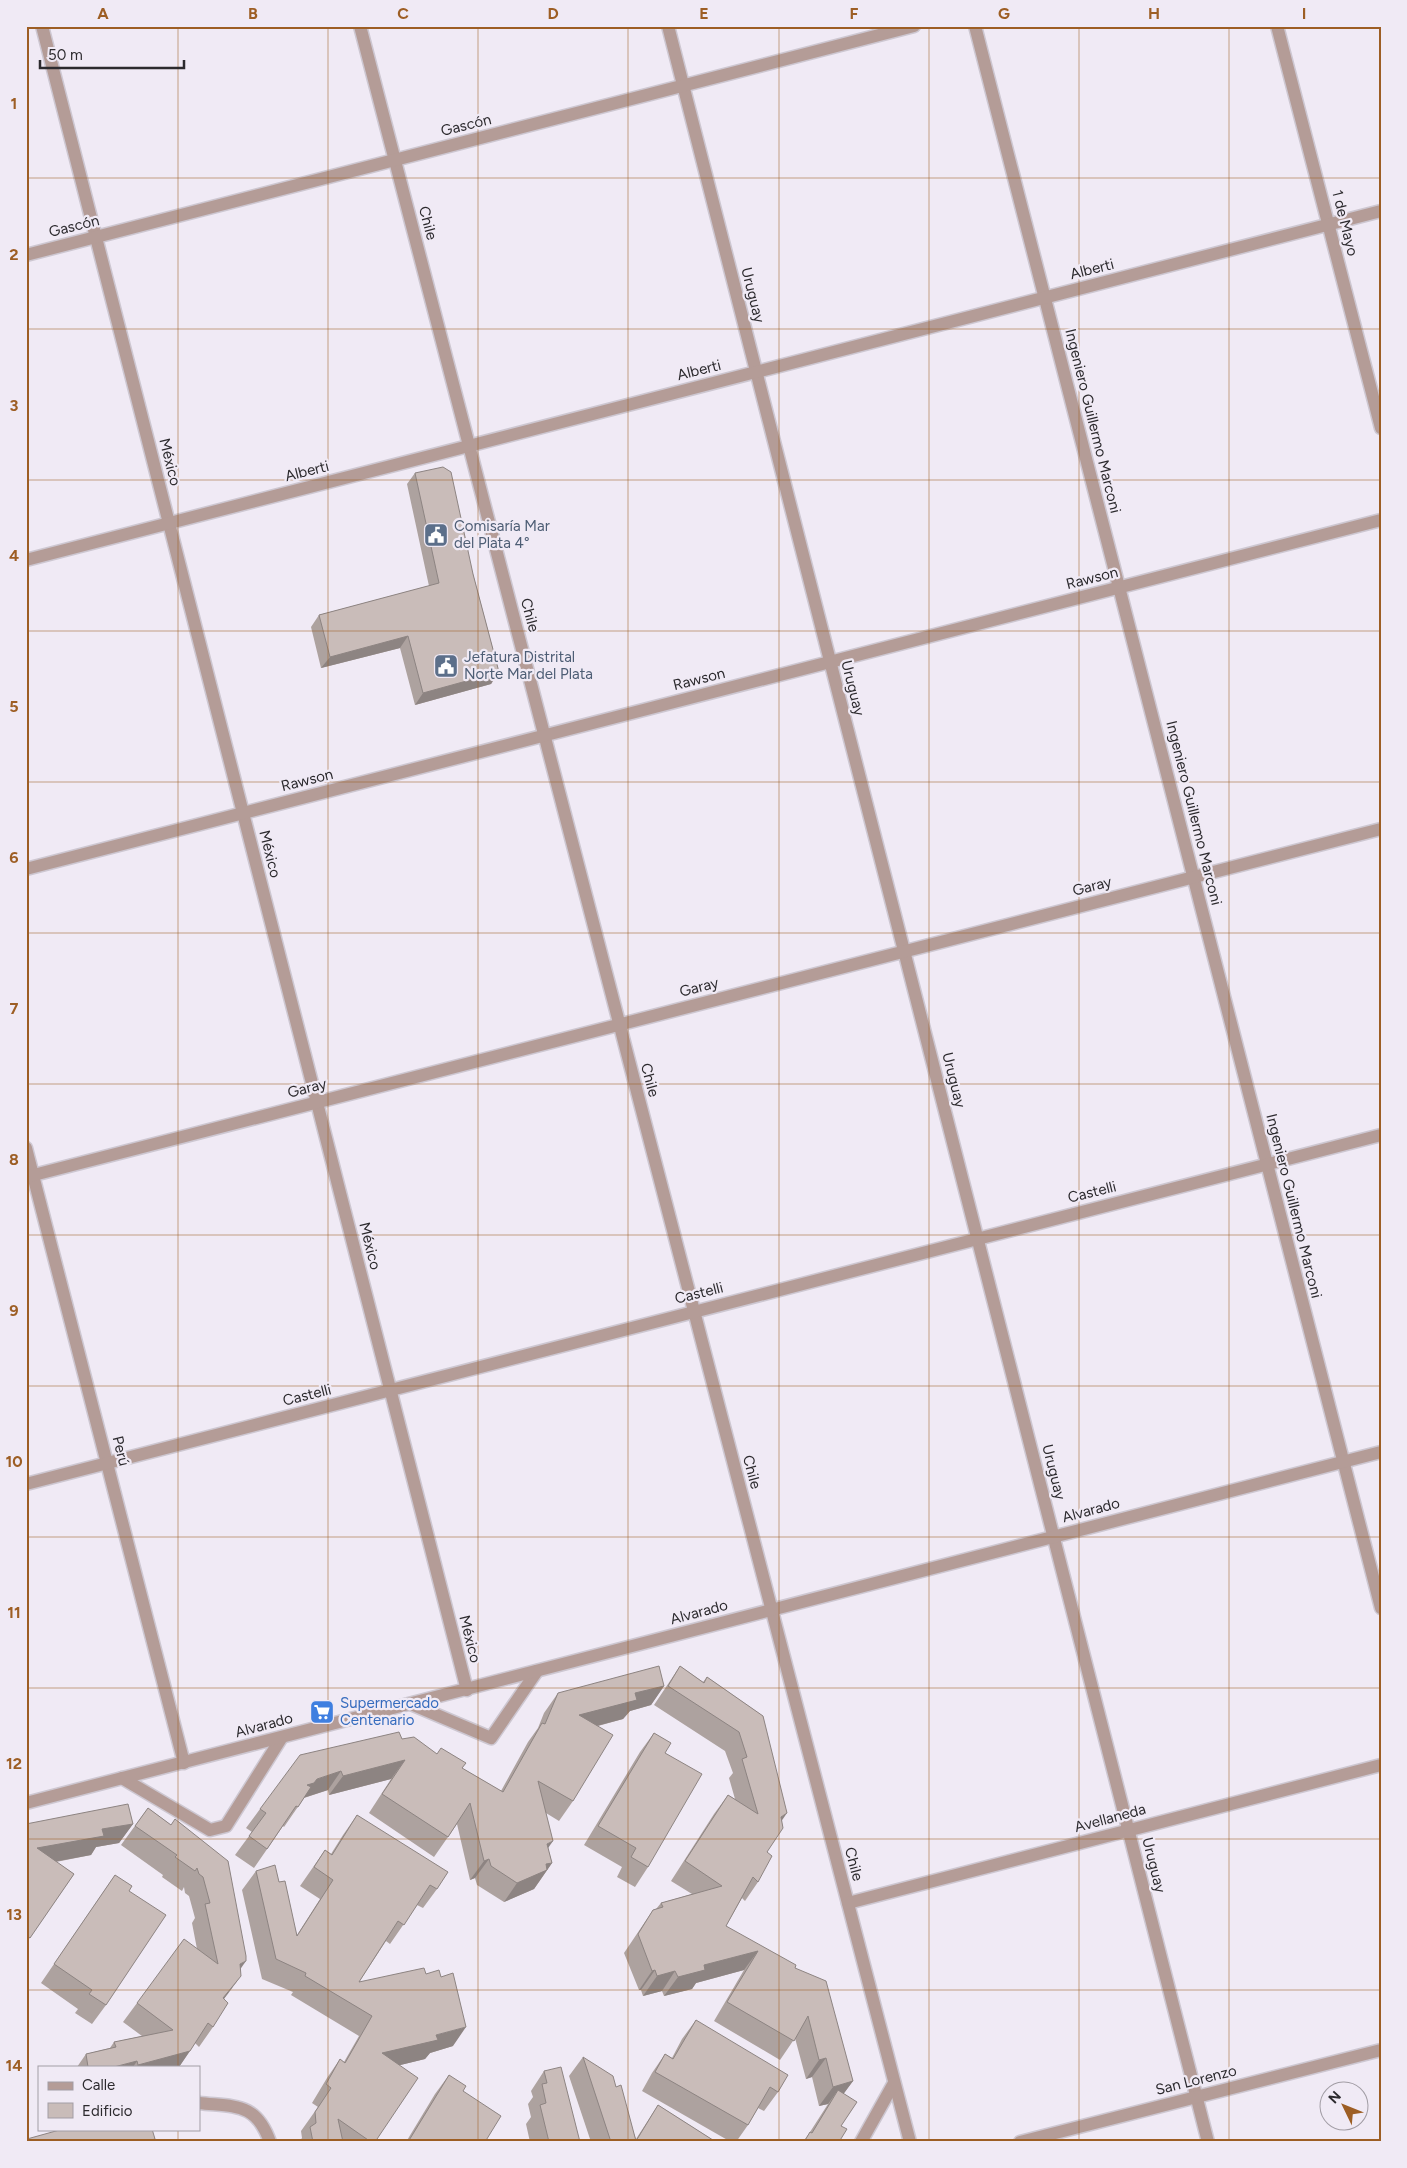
<svg xmlns="http://www.w3.org/2000/svg" width="1407" height="2168" font-family="Figtree,sans-serif">
<style>
.lines{fill:none;stroke-linecap:round;stroke-linejoin:round}
.minor-casing{stroke:#cdc7d1;stroke-width:15}
.minor{stroke:#b49c97;stroke-width:12}
.wall{fill:#ada29f}
.shaded-wall{fill:#8d8482}
.building{fill:#c9bcb9;stroke:#8d8482}
.grid{fill:none;stroke:#9d5e24;stroke-width:1;stroke-opacity:0.55}
.labels{text-anchor:middle;stroke-width:4.5;stroke-linejoin:round;paint-order:stroke}
.street-label{font-size:15px;fill:#2c2a2e;stroke:#f0eaf5}
.service-label{font-size:15px;fill:#4e5e75;stroke:#f0eaf5;text-anchor:start}
.shop-label{font-size:15px;fill:#366cbe;stroke:#f0eaf5;text-anchor:start}
.neatline{fill:none;stroke:#9d5e24;stroke-width:2}
.grid-label{font-size:16px;text-anchor:middle;font-weight:bold;fill:#9d5e24}
</style>
<rect width="100%" height="100%" fill="#f0eaf5"/>
<g class="lines">
<defs>
<g id="minor">
<polyline points="42,26 467,1690"/>
<polyline points="360,26 910,2142"/>
<polyline points="668,26 1208,2142"/>
<polyline points="975,26 1381,1608"/>
<polyline points="1277,26 1381,428"/>
<polyline points="26,255 914,26"/>
<polyline points="26,560 1381,211"/>
<polyline points="26,869 1381,520"/>
<polyline points="26,1148 184,1763"/>
<polyline points="26,1177 1381,829"/>
<polyline points="26,1484 1381,1135"/>
<polyline points="411,1704 491,1738 537,1671"/>
<polyline points="122,1778 210,1830 226,1826 282,1737"/>
<polyline points="26,1803 1381,1452"/>
<polyline points="848,1903 1381,1765"/>
<path d="M199,2103C235,2107 256,2102 270,2142"/>
<polyline points="861,2142 894,2083"/>
<polyline points="1020,2142 1381,2050"/>
</g>
</defs>
<use href="#minor" class="minor-casing"/>
<use href="#minor" class="minor"/>
</g>
<g class="wall">
<polygon points="415,473 473,574 499,672 491,684 415,705 400,648 321,668 311,627 319,615 429,586 407,484"/>
<polygon points="680,1666 703,1682 707,1677 763,1716 782,1821 767,1852 758,1882 745,1901 742,1898 726,1926 795,1968 853,2081 844,2093 841,2126 839,2142 803,2142 810,2132 828,2104 819,2106 812,2077 806,2079 795,2038 780,2060 714,2021 744,1970 696,1983 692,1989 664,1996 662,1991 643,1996 641,1990 639,1990 624,1953 653,1910 656,1909 661,1903 692,1894 671,1881 714,1814 728,1795 735,1799 729,1778 733,1773 725,1751 654,1705"/>
<polygon points="664,1686 651,1705 630,1711 623,1719 598,1726 573,1801 559,1821 546,1813 548,1848 552,1863 534,1889 504,1902 477,1885 475,1878 470,1880 457,1824 434,1857 369,1813 391,1779 329,1795 328,1790 304,1798 284,1827 283,1826 254,1868 235,1855 252,1832 246,1828 260,1809 402,1739 437,1754 466,1763 462,1768 501,1791 528,1742 538,1728 544,1713 558,1693"/>
<polygon points="654,1733 665,1753 648,1867 635,1887 617,1877 622,1867 584,1845 640,1752"/>
<polygon points="148,1808 171,1825 228,1861 240,1969 224,1999 213,2027 199,2047 195,2043 179,2067 77,2067 86,2054 110,2048 114,2042 142,2036 123,2022 137,2003 197,1949 192,1923 195,1918 189,1896 185,1893 184,1887 182,1891 162,1877 163,1875 121,1845"/>
<polygon points="357,1815 437,1889 423,1908 417,1905 390,1944 386,1941 359,1982 453,2046 430,2053 425,2059 400,2065 375,2142 299,2142 302,2138 301,2131 318,2107 312,2103 327,2078 340,2059 344,2062 359,2036 291,1995 293,1992 262,1979 242,1890 256,1871 279,1882 297,1935 320,1899 300,1886 325,1850 331,1854 343,1835"/>
<polygon points="26,1824 133,1824 119,1843 96,1847 91,1855 56,1862 74,1874 26,1943"/>
<polygon points="115,1875 129,1891 106,2005 92,2024 75,2013 78,2009 41,1983"/>
<polygon points="696,2020 778,2092 764,2111 758,2108 748,2125 736,2142 731,2142 642,2091 652,2073 665,2054 672,2058 682,2039"/>
<polygon points="583,2057 616,2087 636,2139 658,2105 716,2142 591,2142 569,2076"/>
<polygon points="544,2071 580,2142 530,2142 526,2124 531,2117 528,2104 533,2097 531,2091"/>
<polygon points="449,2075 463,2091 485,2142 406,2142 435,2094"/>
</g>
<g class="shaded-wall">
<polygon points="408,636 400,648 321,668 330,657"/>
<polygon points="499,672 491,684 415,705 423,693"/>
<polygon points="664,1686 651,1705 630,1711 623,1719 566,1734 579,1715 635,1693"/>
<polygon points="405,1760 391,1779 329,1795 343,1776"/>
<polygon points="341,1771 328,1790 303,1798 307,1785 317,1779"/>
<polygon points="787,1813 774,1832 781,1817"/>
<polygon points="133,1824 119,1843 96,1847 91,1855 26,1867 37,1848 102,1829"/>
<polygon points="553,1841 539,1861 547,1844"/>
<polygon points="489,1859 475,1878 470,1880 484,1861"/>
<polygon points="552,1863 534,1889 504,1902 517,1883 546,1864"/>
<polygon points="758,1951 744,1970 696,1983 692,1989 664,1996 678,1977 704,1965"/>
<polygon points="246,1961 232,1981 240,1964"/>
<polygon points="655,1970 641,1990 639,1990 652,1971"/>
<polygon points="675,1971 662,1991 643,1996 657,1976"/>
<polygon points="241,1976 227,1995 209,2018 223,1998"/>
<polygon points="466,2027 453,2046 430,2053 425,2059 368,2073 382,2053 436,2035"/>
<polygon points="190,2051 179,2067 136,2067 138,2065"/>
<polygon points="826,2058 812,2077 806,2079 819,2060"/>
<polygon points="137,2061 133,2067 114,2067"/>
<polygon points="853,2081 839,2100 838,2090 828,2104 819,2106 833,2087"/>
<polygon points="155,2139 153,2142 144,2142"/>
</g>
<g class="building">
<polygon points="443,467 451,472 473,574 499,672 423,693 408,636 330,657 319,615 439,583 415,473"/>
<polygon points="659,1666 664,1686 635,1693 637,1700 579,1715 613,1735 573,1801 538,1781 553,1841 547,1844 552,1863 546,1864 547,1870 517,1883 491,1866 489,1859 484,1861 470,1803 448,1837 382,1794 405,1760 343,1776 341,1771 317,1779 314,1783 307,1785 311,1787 298,1807 296,1806 267,1849 249,1836 266,1813 260,1809 300,1755 399,1732 402,1739 414,1737 437,1754 441,1748 466,1763 462,1768 503,1792 542,1723 545,1724 558,1693"/>
<polygon points="680,1666 704,1683 707,1677 763,1716 787,1813 781,1817 783,1828 767,1852 772,1856 758,1882 753,1877 726,1926 796,1965 795,1968 826,1981 853,2081 833,2087 826,2058 819,2060 808,2016 794,2041 727,2002 758,1951 704,1965 705,1970 678,1977 675,1971 657,1976 655,1970 652,1971 638,1934 653,1910 663,1907 661,1903 722,1886 685,1861 728,1795 758,1814 742,1759 747,1757 739,1732 668,1686"/>
<polygon points="654,1733 671,1743 665,1753 702,1774 648,1867 631,1857 636,1848 598,1826"/>
<polygon points="128,1804 133,1824 102,1829 104,1836 37,1848 74,1874 30,1938 26,1935 26,1824"/>
<polygon points="148,1808 171,1825 175,1819 228,1861 246,1956 246,1961 240,1964 241,1976 223,1998 228,2003 213,2027 208,2023 190,2051 138,2065 137,2061 114,2067 88,2067 86,2054 116,2047 114,2042 173,2030 137,2003 184,1939 218,1964 205,1904 210,1903 203,1877 199,1874 197,1868 195,1871 175,1857 177,1855 135,1826"/>
<polygon points="357,1815 448,1872 437,1889 430,1885 404,1925 398,1921 359,1982 424,1968 426,1974 439,1970 441,1977 453,1973 466,2027 436,2035 438,2040 382,2053 418,2078 375,2142 371,2142 338,2119 343,2142 313,2142 310,2127 316,2123 315,2112 331,2088 326,2084 340,2059 345,2063 372,2016 305,1976 306,1973 276,1959 256,1871 275,1865 279,1882 285,1881 297,1936 333,1880 314,1867 325,1850 332,1855"/>
<polygon points="115,1875 132,1886 129,1891 166,1915 106,2005 89,1994 92,1990 54,1964"/>
<polygon points="696,2020 788,2075 778,2092 770,2087 748,2125 655,2072 665,2054 673,2059"/>
<polygon points="583,2057 613,2076 616,2087 621,2085 636,2141 658,2105 716,2142 611,2142"/>
<polygon points="561,2067 580,2142 549,2142 540,2105 546,2103 542,2084 547,2083 544,2071"/>
<polygon points="449,2075 466,2086 463,2091 501,2116 485,2142 408,2142"/>
<polygon points="838,2090 857,2102 841,2126 847,2129 839,2142 804,2142 810,2132 812,2133"/>
<polygon points="63,2129 152,2129 155,2139 144,2142 28,2142 27,2139"/>
</g>
<path class="grid" d="M178,26V2067M328,26V2142M478,26V2142M628,26V2142M779,26V2142M929,26V2142M1079,26V2142M1229,26V2142M26,178H1381M26,329H1381M26,480H1381M26,631H1381M26,782H1381M26,933H1381M26,1084H1381M26,1235H1381M26,1386H1381M26,1537H1381M26,1688H1381M26,1839H1381M26,1990H1381M178,2129V2142"/>
<defs>
<symbol id="civic-square" viewBox="-11 -11 22 22"><rect x="-9" y="-9" width="18" height="18" rx="4" fill="#5c6f8a" stroke="#f0eaf5"/><path d="M-.6-6.5H3V-4.5H.6V-3L4-1V1h2V6H-6V1h2V-1L-.6-3ZM-1.2 2.5V6h2.4V2.5Z" fill="#fff"/></symbol>
<symbol id="supermarket-square" viewBox="-11 -11 22 22"><rect x="-9" y="-9" width="18" height="18" rx="4" fill="#3f7fe0" stroke="#f0eaf5"/><path d="M-6-5.5h2.5l.6 2H6L4.5 2H-2.5L-4.4-4H-6ZM-1.5 3.2a1.3 1.3 0 1 0 .1 0ZM3 3.2a1.3 1.3 0 1 0 .1 0Z" fill="#fff"/></symbol>
</defs>
<g fill-rule="evenodd">
<use href="#civic-square" x="422" y="521" width="28" height="28"/>
<use href="#civic-square" x="432" y="652" width="28" height="28"/>
<use href="#supermarket-square" x="308" y="1698" width="28" height="28"/>
</g>
<g class="labels">
<g class="street-label">
<text transform="translate(466 125) rotate(-14)" y="5">Gascón</text>
<text transform="translate(428 223) rotate(75)" y="5">Chile</text>
<text transform="translate(1345 223) rotate(76)" y="5">1 de Mayo</text>
<text transform="translate(74 226) rotate(-14)" y="5">Gascón</text>
<text transform="translate(1092 269) rotate(-14)" y="5">Alberti</text>
<text transform="translate(753 295) rotate(76)" y="5">Uruguay</text>
<text transform="translate(699 370) rotate(-14)" y="5">Alberti</text>
<text transform="translate(1093 421) rotate(76)" y="5">Ingeniero Guillermo Marconi</text>
<text transform="translate(170 462) rotate(76)" y="5">México</text>
<text transform="translate(307 471) rotate(-14)" y="5">Alberti</text>
<text transform="translate(1092 578) rotate(-14)" y="5">Rawson</text>
<text transform="translate(530 615) rotate(75)" y="5">Chile</text>
<text transform="translate(699 679) rotate(-14)" y="5">Rawson</text>
<text transform="translate(853 688) rotate(76)" y="5">Uruguay</text>
<text transform="translate(307 780) rotate(-14)" y="5">Rawson</text>
<text transform="translate(1194 813) rotate(76)" y="5">Ingeniero Guillermo Marconi</text>
<text transform="translate(270 854) rotate(76)" y="5">México</text>
<text transform="translate(1092 886) rotate(-14)" y="5">Garay</text>
<text transform="translate(699 987) rotate(-14)" y="5">Garay</text>
<text transform="translate(650 1080) rotate(75)" y="5">Chile</text>
<text transform="translate(954 1080) rotate(76)" y="5">Uruguay</text>
<text transform="translate(307 1088) rotate(-14)" y="5">Garay</text>
<text transform="translate(1092 1192) rotate(-14)" y="5">Castelli</text>
<text transform="translate(1294 1206) rotate(76)" y="5">Ingeniero Guillermo Marconi</text>
<text transform="translate(370 1246) rotate(76)" y="5">México</text>
<text transform="translate(699 1293) rotate(-14)" y="5">Castelli</text>
<text transform="translate(307 1395) rotate(-14)" y="5">Castelli</text>
<text transform="translate(121 1451) rotate(76)" y="5">Perú</text>
<text transform="translate(752 1472) rotate(75)" y="5">Chile</text>
<text transform="translate(1054 1472) rotate(76)" y="5">Uruguay</text>
<text transform="translate(1091 1510) rotate(-15)" y="5">Alvarado</text>
<text transform="translate(699 1612) rotate(-15)" y="5">Alvarado</text>
<text transform="translate(470 1639) rotate(76)" y="5">México</text>
<text transform="translate(264 1725) rotate(-15)" y="5">Alvarado</text>
<text transform="translate(1110 1818) rotate(-15)" y="5">Avellaneda</text>
<text transform="translate(854 1864) rotate(75)" y="5">Chile</text>
<text transform="translate(1154 1865) rotate(76)" y="5">Uruguay</text>
<text transform="translate(1196 2080) rotate(-14)" y="5">San Lorenzo</text>
</g>
<g class="service-label">
<text x="454" y="531">Comisaría Mar<tspan x="454" dy="17">del Plata 4°</tspan></text>
<text x="464" y="662">Jefatura Distrital<tspan x="464" dy="17">Norte Mar del Plata</tspan></text>
</g>
<g class="shop-label">
<text x="340" y="1708">Supermercado<tspan x="340" dy="17">Centenario</tspan></text>
</g>
</g>
<rect width="1407" height="2168" fill="none" stroke="#f0eaf5" stroke-width="55"/>
<rect x="38" y="2066" width="162" height="65" fill="#f0eaf5" stroke="#a29da5"/>
<rect x="48" y="2082" width="25" height="8" fill="#b49c97" stroke="#a29da5"/>
<text x="82" y="2090" font-size="15" fill="#2c2a2e">Calle</text>
<rect x="48" y="2103" width="25" height="15" fill="#c9bcb9" stroke="#a29da5"/>
<text x="82" y="2116" font-size="15" fill="#2c2a2e">Edificio</text>
<g transform="translate(1344 2106) rotate(313)"><circle r="24" fill="#f0eaf5" stroke="#a29da5"/>
<path d="M0-4L9 19L0 12L-9 19Z" fill="#9d5e24"/>
<text y="-8" font-size="14" font-weight="bold" text-anchor="middle" fill="#2c2a2e">N</text>
</g>
<path d="M40 60v8h144v-8" fill="none" stroke="#2c2a2e" stroke-width="2.5"/>
<text x="48" y="60" font-size="15" fill="#2c2a2e" stroke="#f0eaf5" stroke-width="4" paint-order="stroke">50 m</text>
<rect x="28" y="28" width="1352" height="2112" class="neatline"/>
<g class="grid-label">
<text x="103" y="19">A</text>
<text x="253" y="19">B</text>
<text x="403" y="19">C</text>
<text x="553" y="19">D</text>
<text x="704" y="19">E</text>
<text x="854" y="19">F</text>
<text x="1004" y="19">G</text>
<text x="1154" y="19">H</text>
<text x="1304" y="19">I</text>
<text x="14" y="109">1</text>
<text x="14" y="260">2</text>
<text x="14" y="411">3</text>
<text x="14" y="561">4</text>
<text x="14" y="712">5</text>
<text x="14" y="863">6</text>
<text x="14" y="1014">7</text>
<text x="14" y="1165">8</text>
<text x="14" y="1316">9</text>
<text x="14" y="1467">10</text>
<text x="14" y="1618">11</text>
<text x="14" y="1769">12</text>
<text x="14" y="1920">13</text>
<text x="14" y="2071">14</text>
</g>
</svg>
